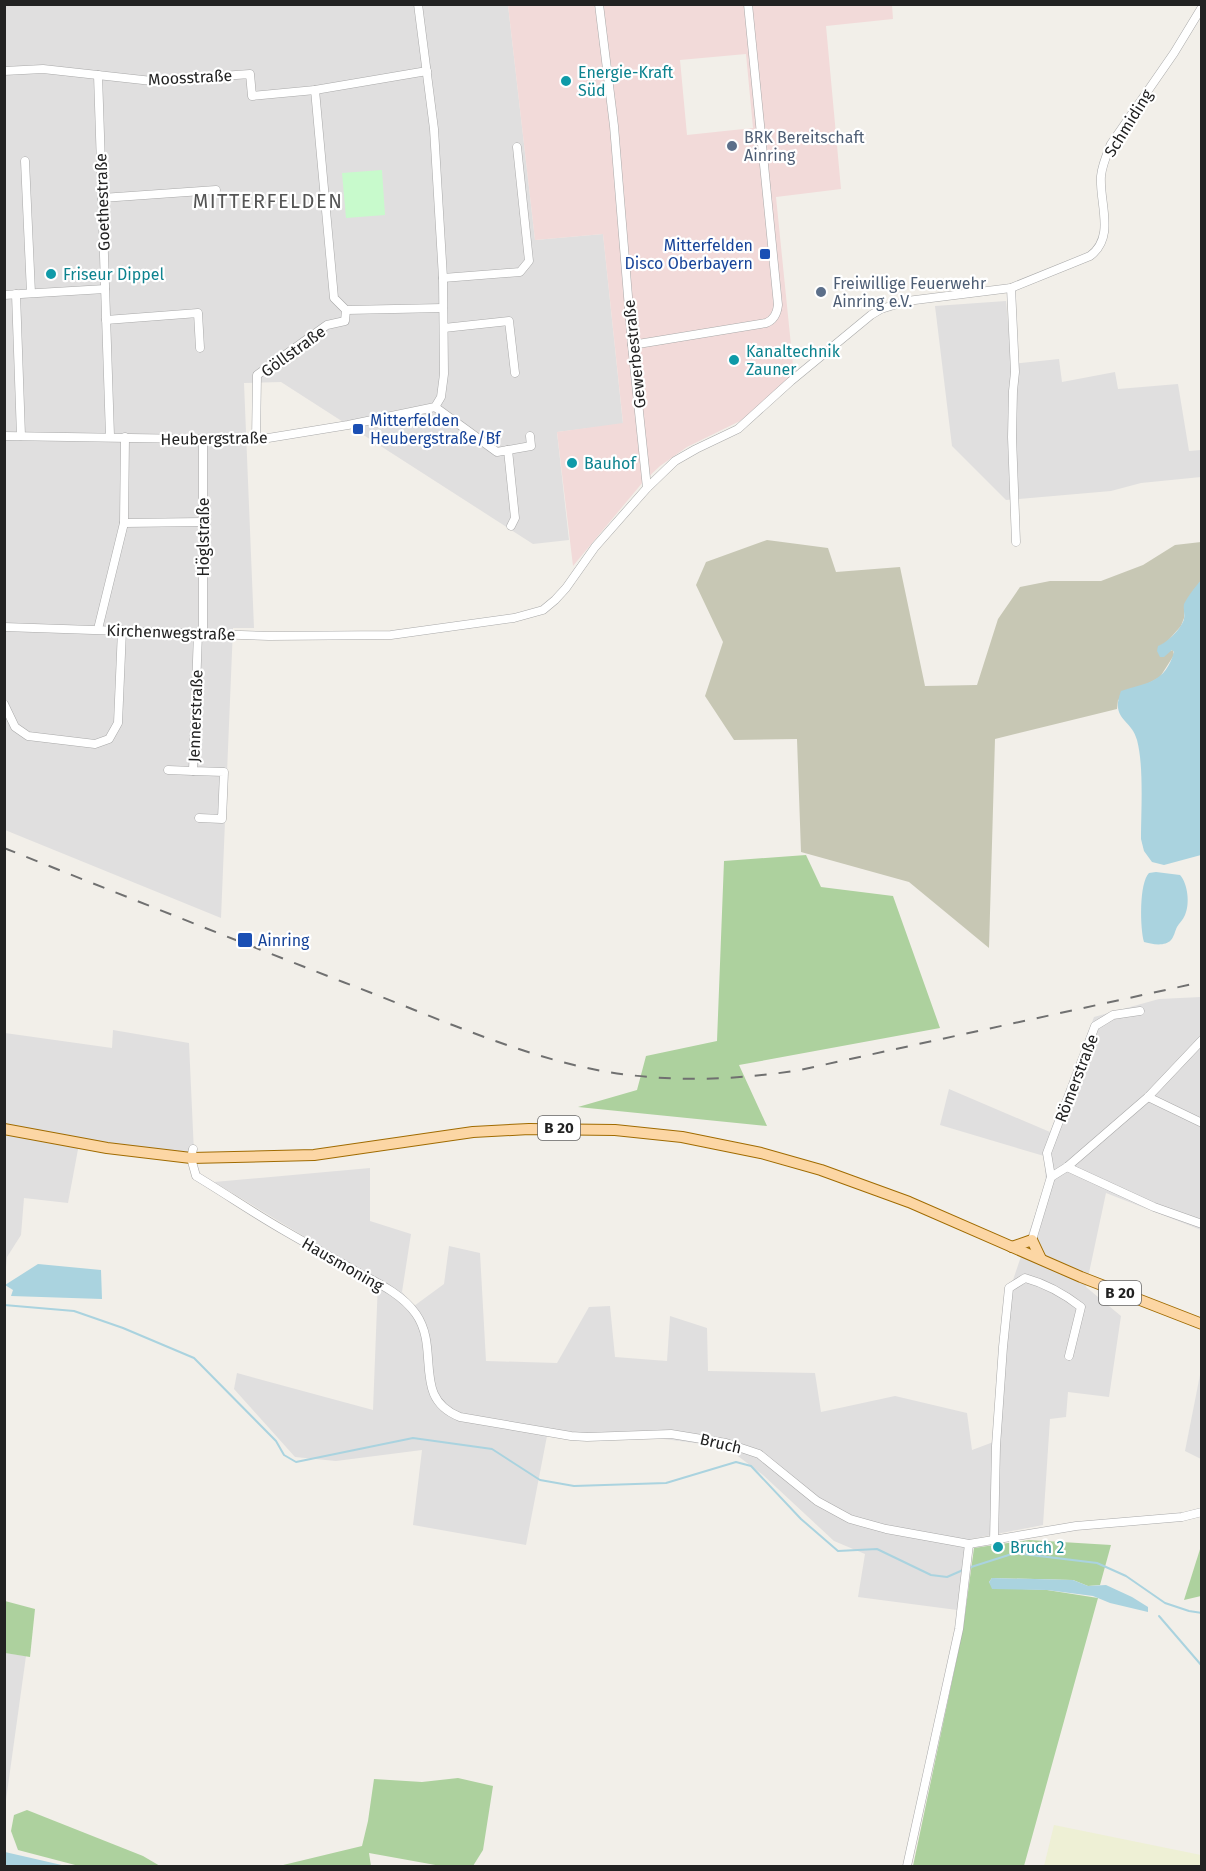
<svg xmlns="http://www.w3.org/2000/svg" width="1206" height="1871" font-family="'Fira Sans',sans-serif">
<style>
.residential{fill:#e0dfdf}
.commercial{fill:#f2dad9;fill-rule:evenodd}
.construction{fill:#c7c7b4}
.farmland{fill:#eef0d5}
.forest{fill:#add19e}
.park{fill:#c8facc}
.water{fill:#aad3df}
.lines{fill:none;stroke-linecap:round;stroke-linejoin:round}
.stream{stroke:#aad3df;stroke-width:2}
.minor-casing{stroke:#a9a9a9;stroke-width:9}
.major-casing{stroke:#a06b00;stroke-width:12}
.minor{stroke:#fff;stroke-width:8}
.major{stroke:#fcd6a4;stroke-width:10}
.rail{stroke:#707070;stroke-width:2;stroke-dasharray:12 12;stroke-linecap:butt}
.culture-dot{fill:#0f9aa8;stroke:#fff;stroke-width:2}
.service-dot{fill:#5c6f8a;stroke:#fff;stroke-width:2}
.transit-dot{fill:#1a4fb4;stroke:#fff;stroke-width:2}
.labels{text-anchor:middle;stroke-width:4.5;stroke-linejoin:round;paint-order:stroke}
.shield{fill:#fff;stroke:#646464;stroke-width:1.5}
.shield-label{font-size:15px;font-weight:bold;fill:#222}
.culture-label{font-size:16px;fill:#0d838f;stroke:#fff;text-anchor:start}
.street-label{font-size:16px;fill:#222;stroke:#fff}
.service-label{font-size:16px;fill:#4e5e75;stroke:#fff;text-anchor:start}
.transit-label{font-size:16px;fill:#164399;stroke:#fff;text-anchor:start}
.quarter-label{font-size:20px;letter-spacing:1.5px;fill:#555;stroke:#fff}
</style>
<rect width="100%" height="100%" fill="#f2efe9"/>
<g class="residential">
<polygon points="4,5 508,5 535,240 603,234 623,424 557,432 569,540 533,544 281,382 244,383 254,628 233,628 221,918 5,830"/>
<polygon points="1006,301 1012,364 1059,359 1062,382 1115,372 1118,389 1178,384 1189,451 1201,450 1201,477 1141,483 1111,491 1006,500 952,446 935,306"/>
<polygon points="1201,997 1201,1230 1106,1193 1086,1287 1121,1316 1109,1397 1068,1392 1066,1417 1050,1419 1043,1525 966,1540 957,1610 858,1597 865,1554 834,1541 763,1475 726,1447 656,1438 547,1436 526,1545 413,1525 422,1450 336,1461 295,1457 234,1389 237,1373 373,1410 378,1281 214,1182 370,1168 370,1221 411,1234 402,1292 414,1306 444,1284 449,1246 480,1253 486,1361 557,1363 589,1307 610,1306 615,1357 667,1361 670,1316 707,1328 708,1371 815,1373 821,1412 895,1396 967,1413 972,1450 996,1441 1011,1286 1046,1182 1044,1156 940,1125 949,1089 1050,1132 1094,1017 1159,999"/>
<polygon points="113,1030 189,1043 194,1153 79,1144 68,1203 24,1198 21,1235 7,1257 5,1277 5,1033 112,1048"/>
<polygon points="1201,1370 1201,1459 1185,1451"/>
<polygon points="5,1653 26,1656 5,1807 4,1653"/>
</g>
<path class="commercial" d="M508,5H892L893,19L826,26L841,189L776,197L794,375L742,420L687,447L660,466L643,482L573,566L557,432L623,423L603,234L535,240ZM746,54L753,128L687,135L680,60Z"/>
<polygon class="construction" points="767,540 828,548 836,572 900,567 925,686 977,685 998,619 1020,587 1050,581 1101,581 1143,565 1175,545 1201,542 1201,580 1184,610 1184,618 1181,626 1165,644 1170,651 1173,650 1174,655 1160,677 1118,700 1117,709 995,739 989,948 909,882 801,852 797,739 734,740 705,696 723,642 696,585 706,562"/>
<polygon class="farmland" points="1054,1825 1201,1855 1201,1866 1044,1866"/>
<g class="forest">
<polygon points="806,855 821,887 893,896 940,1028 739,1065 767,1126 578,1107 637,1090 646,1056 717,1041 724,861"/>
<polygon points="1029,1540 1111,1545 1100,1585 1088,1586 1073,1580 992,1578 989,1582 993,1588 1047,1590 1098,1598 1024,1866 913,1866 963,1629 974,1548"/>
<polygon points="1201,1546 1201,1596 1184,1600"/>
<polygon points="5,1601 35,1609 30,1657 5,1653"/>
<polygon points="458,1778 493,1786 483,1850 473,1866 441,1866 369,1853 371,1866 279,1866 362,1846 368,1821 374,1779 422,1782"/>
<polygon points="27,1810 143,1856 160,1866 79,1866 18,1850 11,1831 14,1815"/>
</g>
<polygon class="park" points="382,170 385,215 346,218 342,173"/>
<g class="water">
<path d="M1201,580V855L1164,865L1152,862L1144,851L1141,839C1141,811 1144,766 1137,740C1131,718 1110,720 1121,691C1148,682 1165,683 1174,652L1172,650L1164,657H1160L1157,651L1158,646C1167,643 1182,628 1184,619C1185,614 1183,609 1184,604C1188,596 1196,586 1201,580Z"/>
<path d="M1156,872L1180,875C1188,884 1190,904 1185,915C1183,920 1179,923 1177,927C1175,931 1174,937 1171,940C1165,947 1151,944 1144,942C1140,928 1139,883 1149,873Z"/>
<polygon points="38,1264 101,1270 102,1299 11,1296 13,1290 5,1285"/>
<polygon points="992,1578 1073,1580 1088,1586 1106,1585 1132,1597 1148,1607 1148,1612 1110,1603 1093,1596 1047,1590 992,1589 989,1582"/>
<polygon points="5,1852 66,1866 5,1866"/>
</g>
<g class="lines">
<g class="stream">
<polyline points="4,1305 74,1311 123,1328 194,1358 276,1441 284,1455 296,1462 413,1438 492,1449 540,1480 574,1486 666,1483 736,1462 751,1466 801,1519 838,1551 877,1549 931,1575 947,1577 963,1570"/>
<polyline points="968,1568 1015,1553 1097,1563 1126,1576 1165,1603 1189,1611 1202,1613"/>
<polyline points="1159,1616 1202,1666"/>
</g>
<defs>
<g id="minor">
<polyline points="599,4 614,126 632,345 647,488"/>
<polyline points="4,71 43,69 152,81 250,74 252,96 315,90 427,71"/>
<polyline points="98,75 110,436"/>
<polyline points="315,90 334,298 346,310 443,308"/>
<polyline points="25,161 31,293"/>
<polyline points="102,198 216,190"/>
<polyline points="443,278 520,272 529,261 517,147"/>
<polyline points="1011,288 1015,372 1013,391 1012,437 1016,542"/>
<polyline points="16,294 21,436"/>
<polyline points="4,295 105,289"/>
<polyline points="106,320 198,313 200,348"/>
<polyline points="444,328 509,321 515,373"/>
<path d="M632,345L766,323C774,320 777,314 778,305L748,4"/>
<polyline points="435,407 497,452 508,450 515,518 511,526"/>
<polyline points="4,436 256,440 348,425 435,407 441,397 444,374 443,278 434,129 418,4"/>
<polyline points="256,440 257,375 327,325 345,321 346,310"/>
<polyline points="508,450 531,446 530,436"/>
<polyline points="124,523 203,522"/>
<path d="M4,627L269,636L391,635L514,618L543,610L555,600L566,588L595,547L647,488L675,461L696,449L738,429L791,381L871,315L881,309L907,301L1011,288L1090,256C1116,237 1099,203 1101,176C1102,165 1107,154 1111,144L1174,53L1202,7"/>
<polyline points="98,629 124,523 125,437"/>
<polyline points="198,633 193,771 224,772 222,819 199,818"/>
<polyline points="203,633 203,440"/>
<polyline points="4,704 15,727 28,736 95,744 109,739 118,723 122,630"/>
<polyline points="168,770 193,771"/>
<polyline points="1148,1097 1202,1123"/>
<path d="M193,1149L191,1158L196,1176C226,1194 255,1214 285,1231C309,1245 333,1258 357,1272C378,1283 402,1294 416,1314C441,1350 411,1398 460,1417L571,1436L587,1437L671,1434L726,1443L759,1454L817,1501L850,1519L886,1529L969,1544L1076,1526L1182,1517L1202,1512"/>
<polyline points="1067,1167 1154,1207 1202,1224"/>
<polyline points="1051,1177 1047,1153 1095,1026 1113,1015 1140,1011"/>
<polyline points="1032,1240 1051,1177 1067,1167 1148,1097 1202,1040"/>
<path d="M994,1541L996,1446L1003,1347L1009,1288L1025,1278C1047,1284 1063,1293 1081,1307L1069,1356"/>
<polyline points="907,1866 959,1629 969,1544"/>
</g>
<g id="major">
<polyline points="4,1129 107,1148 191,1158 314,1155 473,1132 529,1129 615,1130 682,1137 761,1153 821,1170 909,1202 1081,1277 1202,1324"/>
<polyline points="1012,1247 1032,1240 1041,1259"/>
</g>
</defs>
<use href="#minor" class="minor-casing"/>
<use href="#major" class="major-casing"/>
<use href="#minor" class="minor"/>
<use href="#major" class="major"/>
<path class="rail" d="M4,848C117,893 230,938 343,982C418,1010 496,1046 574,1065C648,1083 725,1082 800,1070L1202,982"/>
</g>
<g class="culture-dot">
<circle cx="566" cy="81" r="6"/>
<circle cx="51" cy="274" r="6"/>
<circle cx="734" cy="360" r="6"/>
<circle cx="572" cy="463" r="6"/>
<circle cx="998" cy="1547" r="6"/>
</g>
<g class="service-dot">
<circle cx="732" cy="146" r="6"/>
<circle cx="821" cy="292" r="6"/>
</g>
<g class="transit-dot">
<rect x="759" y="248" width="12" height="12" rx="3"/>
<rect x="352" y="423" width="12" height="12" rx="3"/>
<rect x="237" y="932" width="16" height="16" rx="3"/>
</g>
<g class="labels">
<g class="shield">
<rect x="538" y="1116" width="42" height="24" rx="4.5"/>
<rect x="1099" y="1281" width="42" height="24" rx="4.5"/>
</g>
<g class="shield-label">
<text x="559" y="1133">B 20</text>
<text x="1120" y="1298">B 20</text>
</g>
<g class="culture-label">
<text x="578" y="78">Energie-Kraft<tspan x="578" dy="18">Süd</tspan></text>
<text x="63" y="280">Friseur Dippel</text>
<text x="746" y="357">Kanaltechnik<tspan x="746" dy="18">Zauner</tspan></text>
<text x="584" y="469">Bauhof</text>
<text x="1010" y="1553">Bruch 2</text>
</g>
<g class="street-label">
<text transform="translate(190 77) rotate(-3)" y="6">Moosstraße</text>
<text transform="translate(1128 123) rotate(-58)" y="6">Schmiding</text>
<text transform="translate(102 202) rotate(-92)" y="6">Goethestraße</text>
<text transform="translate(293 351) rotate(-36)" y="6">Göllstraße</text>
<text transform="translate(634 354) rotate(-96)" y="6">Gewerbestraße</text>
<text transform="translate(214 438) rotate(-1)" y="6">Heubergstraße</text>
<text transform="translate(203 537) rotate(-90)" y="6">Höglstraße</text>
<text transform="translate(171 632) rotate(2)" y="6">Kirchenwegstraße</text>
<text transform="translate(195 716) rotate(-88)" y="6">Jennerstraße</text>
<text transform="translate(1076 1078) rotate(-69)" y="6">Römerstraße</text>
<text transform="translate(343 1264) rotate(30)" y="6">Hausmoning</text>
<text transform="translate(721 1443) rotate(13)" y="6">Bruch</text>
</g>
<g class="service-label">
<text x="744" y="143">BRK Bereitschaft<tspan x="744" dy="18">Ainring</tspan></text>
<text x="833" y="289">Freiwillige Feuerwehr<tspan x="833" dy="18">Ainring e.V.</tspan></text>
</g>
<g class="transit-label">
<text x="753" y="251" text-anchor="end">Mitterfelden<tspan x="753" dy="18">Disco Oberbayern</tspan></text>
<text x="370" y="426">Mitterfelden<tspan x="370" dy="18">Heubergstraße/Bf</tspan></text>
<text x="258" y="946">Ainring</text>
</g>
<g class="quarter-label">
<text x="268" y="208">MITTERFELDEN</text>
</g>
</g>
<rect width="1206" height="1871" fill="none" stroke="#222222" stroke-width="12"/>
</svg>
